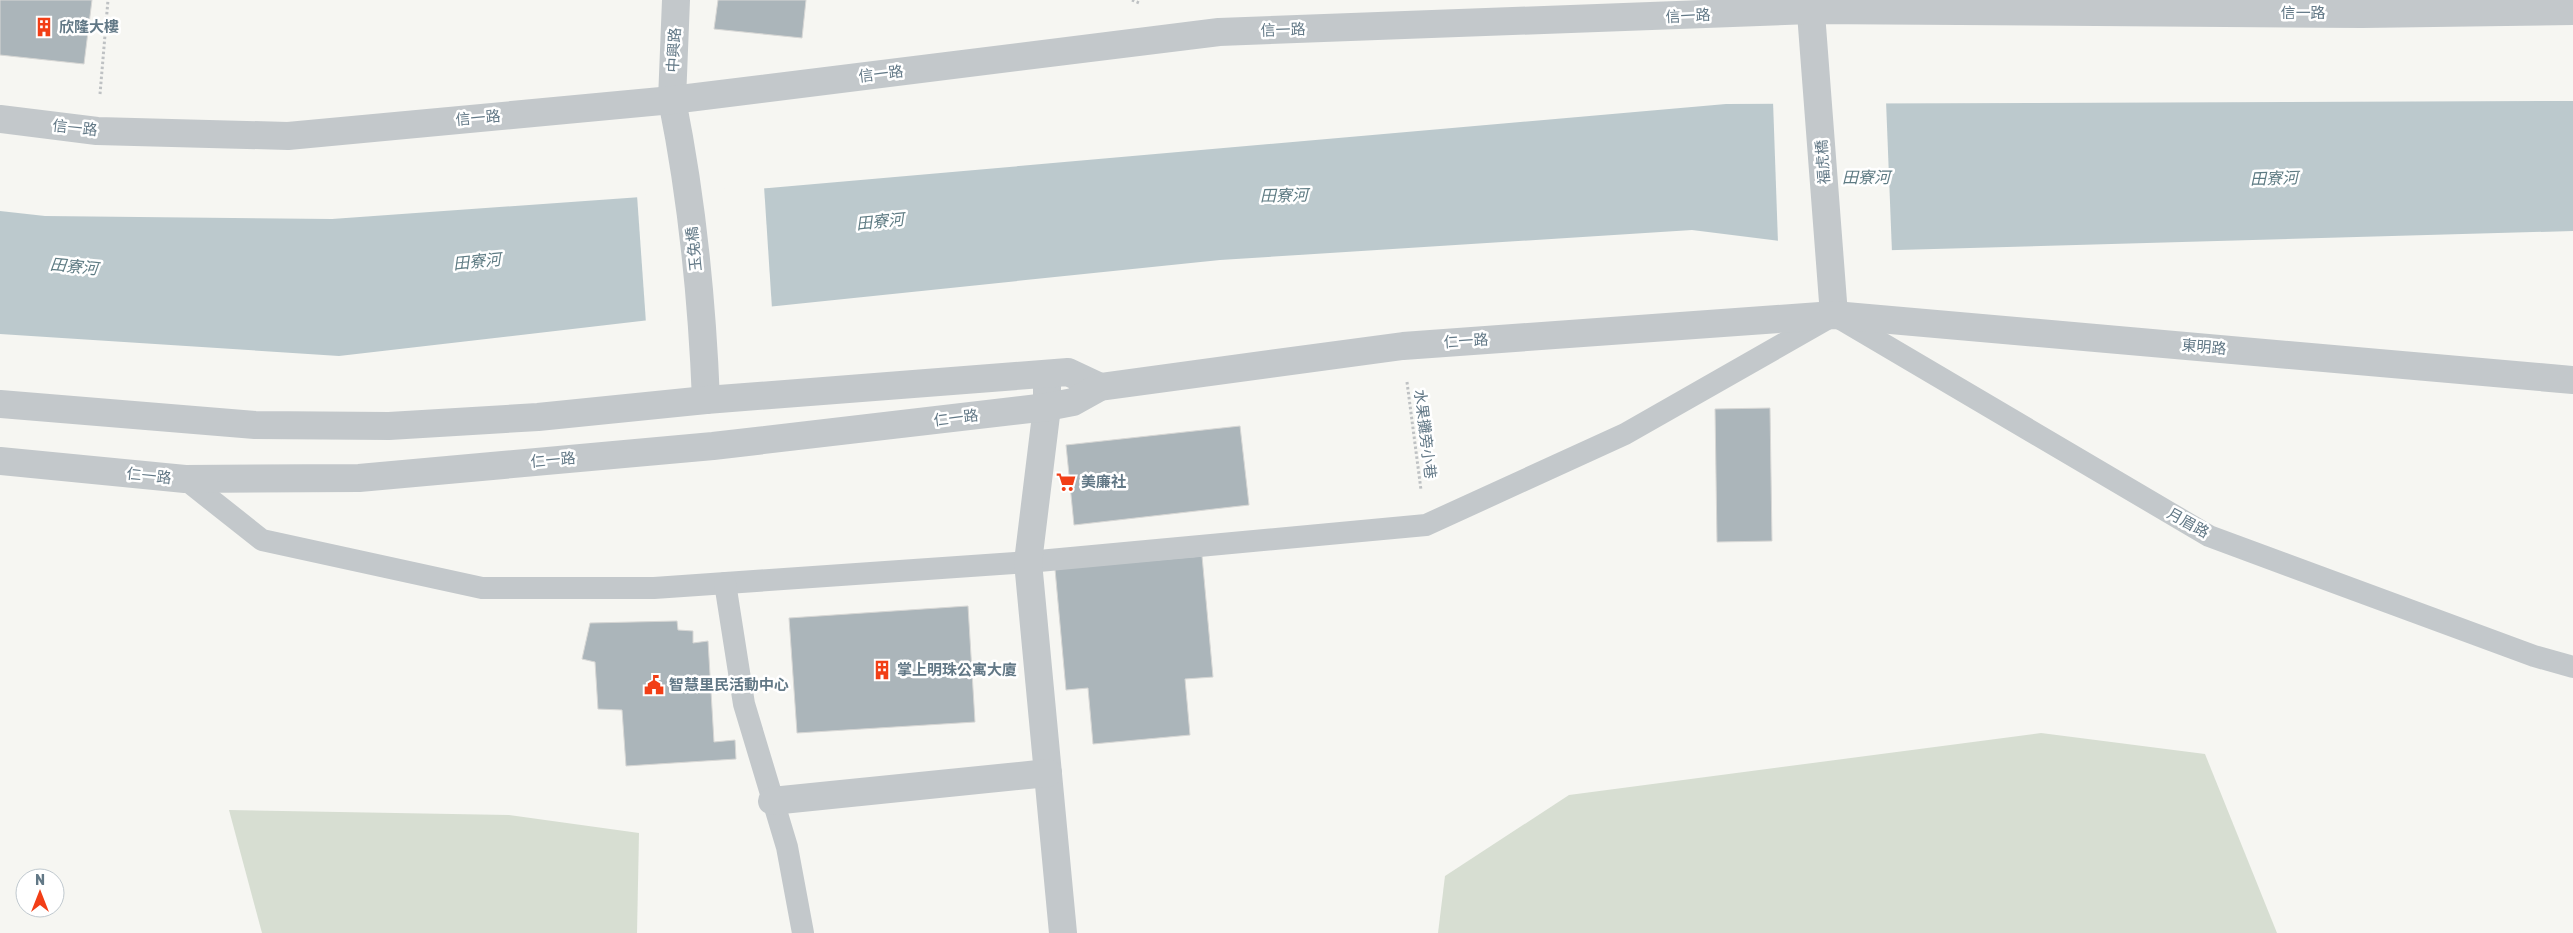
<svg xmlns="http://www.w3.org/2000/svg" width="2573" height="933" font-family="Rubik,'Noto Sans TC',sans-serif">
<style>
.green{fill:#d7ded2}
.water{fill:#bcc9cd}
.pier{fill:#f6f6f2}
.building{fill:#abb5ba;stroke:#d7d7d5}
.lines{fill:none;stroke-linecap:round;stroke-linejoin:round}
.path{stroke:#bec1c3;stroke-width:3;stroke-dasharray:2.5 2.5;stroke-linecap:butt}
.service{stroke:#c3c8cb;stroke-width:22}
.pedestrian{stroke:#c3c8cb;stroke-width:28}
.minor{stroke:#c3c8cb;stroke-width:28}
.tertiary{stroke:#c3c8cb;stroke-width:28}
.labels{text-anchor:middle;stroke-width:5;stroke-linejoin:round;paint-order:stroke}
.street-label{font-size:15px;fill:#627886;stroke:#fff}
.poi-label{font-size:15px;font-weight:bold;fill:#627886;stroke:#fff;text-anchor:start}
.water-label{font-size:16px;font-style:italic;fill:#5e7b83;stroke:#fff}
</style>
<rect width="100%" height="100%" fill="#f6f6f2"/>
<g class="green">
<polygon points="2041,733 2205,754 2277,933 1438,933 1445,876 1569,795"/>
<polygon points="229,810 509,815 639,833 637,933 262,933"/>
</g>
<polygon class="water" points="2573,101 2573,231 1861,251 1692,230 1220,260 727,311 339,356 0,334 0,211 45,216 332,219 769,188 1726,104"/>
<g class="pier">
<polygon points="1773,101 1886,101 1892,253 1861,254 1778,243"/>
<polygon points="764,186 772,309 646,323 637,195"/>
</g>
<g class="building">
<polygon points="0,0 92,0 84,64 0,55"/>
<polygon points="718,0 806,0 802,38 714,29"/>
<polygon points="1770,408 1772,541 1717,542 1715,409"/>
<polygon points="1240,426 1249,505 1074,525 1066,445"/>
<polygon points="1202,556 1213,677 1185,679 1190,735 1093,744 1088,688 1066,690 1055,569"/>
<polygon points="968,606 975,722 797,733 789,618"/>
<polygon points="677,621 678,630 693,631 693,643 708,641 714,742 735,740 736,759 626,766 622,710 598,709 595,662 582,659 590,623"/>
</g>
<g class="lines">
<g class="path">
<polyline points="1132,0 1139,3"/>
<polyline points="100,94 108,0"/>
<polyline points="1407,382 1421,490"/>
</g>
<g class="service">
<polyline points="185,479 262,540 482,588 654,588 1028,562 1426,525 1625,434 1834,315 2209,536 2534,656 2573,667"/>
<polyline points="725,583 744,704 787,847 803,933"/>
</g>
<path class="pedestrian" d="M672,100C692,199 702,299 706,400"/>
<g class="minor">
<polyline points="1810,0 1834,315"/>
<polyline points="672,100 676,0"/>
<polyline points="1047,374 1047,407 1028,562 1063,933"/>
<polyline points="772,801 1048,773"/>
</g>
<g class="tertiary">
<polyline points="0,119 97,131 288,136 672,100 1219,32 1811,10 2362,14 2573,11"/>
<polyline points="0,404 255,425 389,426 538,417 706,400 1068,372 1100,387"/>
<polyline points="0,461 185,479 359,478 713,446 1047,407 1073,402 1100,387 1403,346 1834,315 2573,380"/>
</g>
</g>
<defs>
<symbol id="building-bare" viewBox="-9 -9 18 18"><path d="M-4-6H4V6H1V3H-1V6H-4ZM-2.5-4.3h1.7v1.8h-1.7ZM.8-4.3h1.7v1.8H.8ZM-2.5-1h1.7V.8h-1.7ZM.8-1h1.7V.8H.8Z" fill="#f23e16" stroke="#fff" stroke-width="2.5" paint-order="stroke"/></symbol>
<symbol id="supermarket-bare" viewBox="-9 -9 18 18"><path d="M-6-5.5h2.5l.6 2H6L4.5 2H-2.5L-4.4-4H-6ZM-1.5 3.2a1.3 1.3 0 1 0 .1 0ZM3 3.2a1.3 1.3 0 1 0 .1 0Z" fill="#f23e16" stroke="#fff" stroke-width="2.5" paint-order="stroke"/></symbol>
<symbol id="civic-bare" viewBox="-9 -9 18 18"><path d="M-.6-6.5H3V-4.5H.6V-3L4-1V1h2V6H-6V1h2V-1L-.6-3ZM-1.2 2.5V6h2.4V2.5Z" fill="#f23e16" stroke="#fff" stroke-width="2.5" paint-order="stroke"/></symbol>
</defs>
<g fill-rule="evenodd">
<use href="#building-bare" x="30" y="13" width="28" height="28"/>
<use href="#supermarket-bare" x="1052" y="468" width="28" height="28"/>
<use href="#building-bare" x="868" y="656" width="28" height="28"/>
<use href="#civic-bare" x="640" y="671" width="28" height="28"/>
</g>
<g class="labels">
<g class="street-label">
<text x="2303" y="18">信一路</text>
<text transform="translate(1688 16) rotate(-3)" y="5">信一路</text>
<text transform="translate(1283 30) rotate(-2)" y="5">信一路</text>
<text transform="translate(674 50) rotate(-87)" y="5">中興路</text>
<text transform="translate(881 74) rotate(-7)" y="5">信一路</text>
<text transform="translate(478 118) rotate(-5)" y="5">信一路</text>
<text transform="translate(75 128) rotate(6)" y="5">信一路</text>
<text transform="translate(1823 162) rotate(-94)" y="5">福虎橋</text>
<text transform="translate(694 249) rotate(-96)" y="5">玉兔橋</text>
<text transform="translate(1466 341) rotate(-4)" y="5">仁一路</text>
<text transform="translate(2204 347) rotate(5)" y="5">東明路</text>
<text transform="translate(956 418) rotate(-7)" y="5">仁一路</text>
<text transform="translate(1425 434) rotate(83)" y="5">水果攤旁小巷</text>
<text transform="translate(553 460) rotate(-5)" y="5">仁一路</text>
<text transform="translate(149 476) rotate(6)" y="5">仁一路</text>
<text transform="translate(2188 523) rotate(29)" y="5">月眉路</text>
</g>
<g class="poi-label">
<text x="59" y="32">欣隆大樓</text>
<text x="1081" y="487">美廉社</text>
<text x="897" y="675">掌上明珠公寓大廈</text>
<text x="669" y="690">智慧里民活動中心</text>
</g>
<g class="water-label">
<text x="1866" y="183">田寮河</text>
<text transform="translate(2274 178) rotate(-2)" y="6">田寮河</text>
<text transform="translate(1284 195) rotate(-1)" y="6">田寮河</text>
<text transform="translate(880 221) rotate(-6)" y="6">田寮河</text>
<text transform="translate(477 261) rotate(-6)" y="6">田寮河</text>
<text transform="translate(74 266) rotate(6)" y="6">田寮河</text>
</g>
</g>
<g transform="translate(40 893)"><circle r="24" fill="#ffffff" stroke="#c0c9cf"/>
<path d="M0-4L9 19L0 12L-9 19Z" fill="#f23e16"/>
<text y="-8" font-size="14" font-weight="bold" text-anchor="middle" fill="#627886">N</text>
</g>
</svg>
